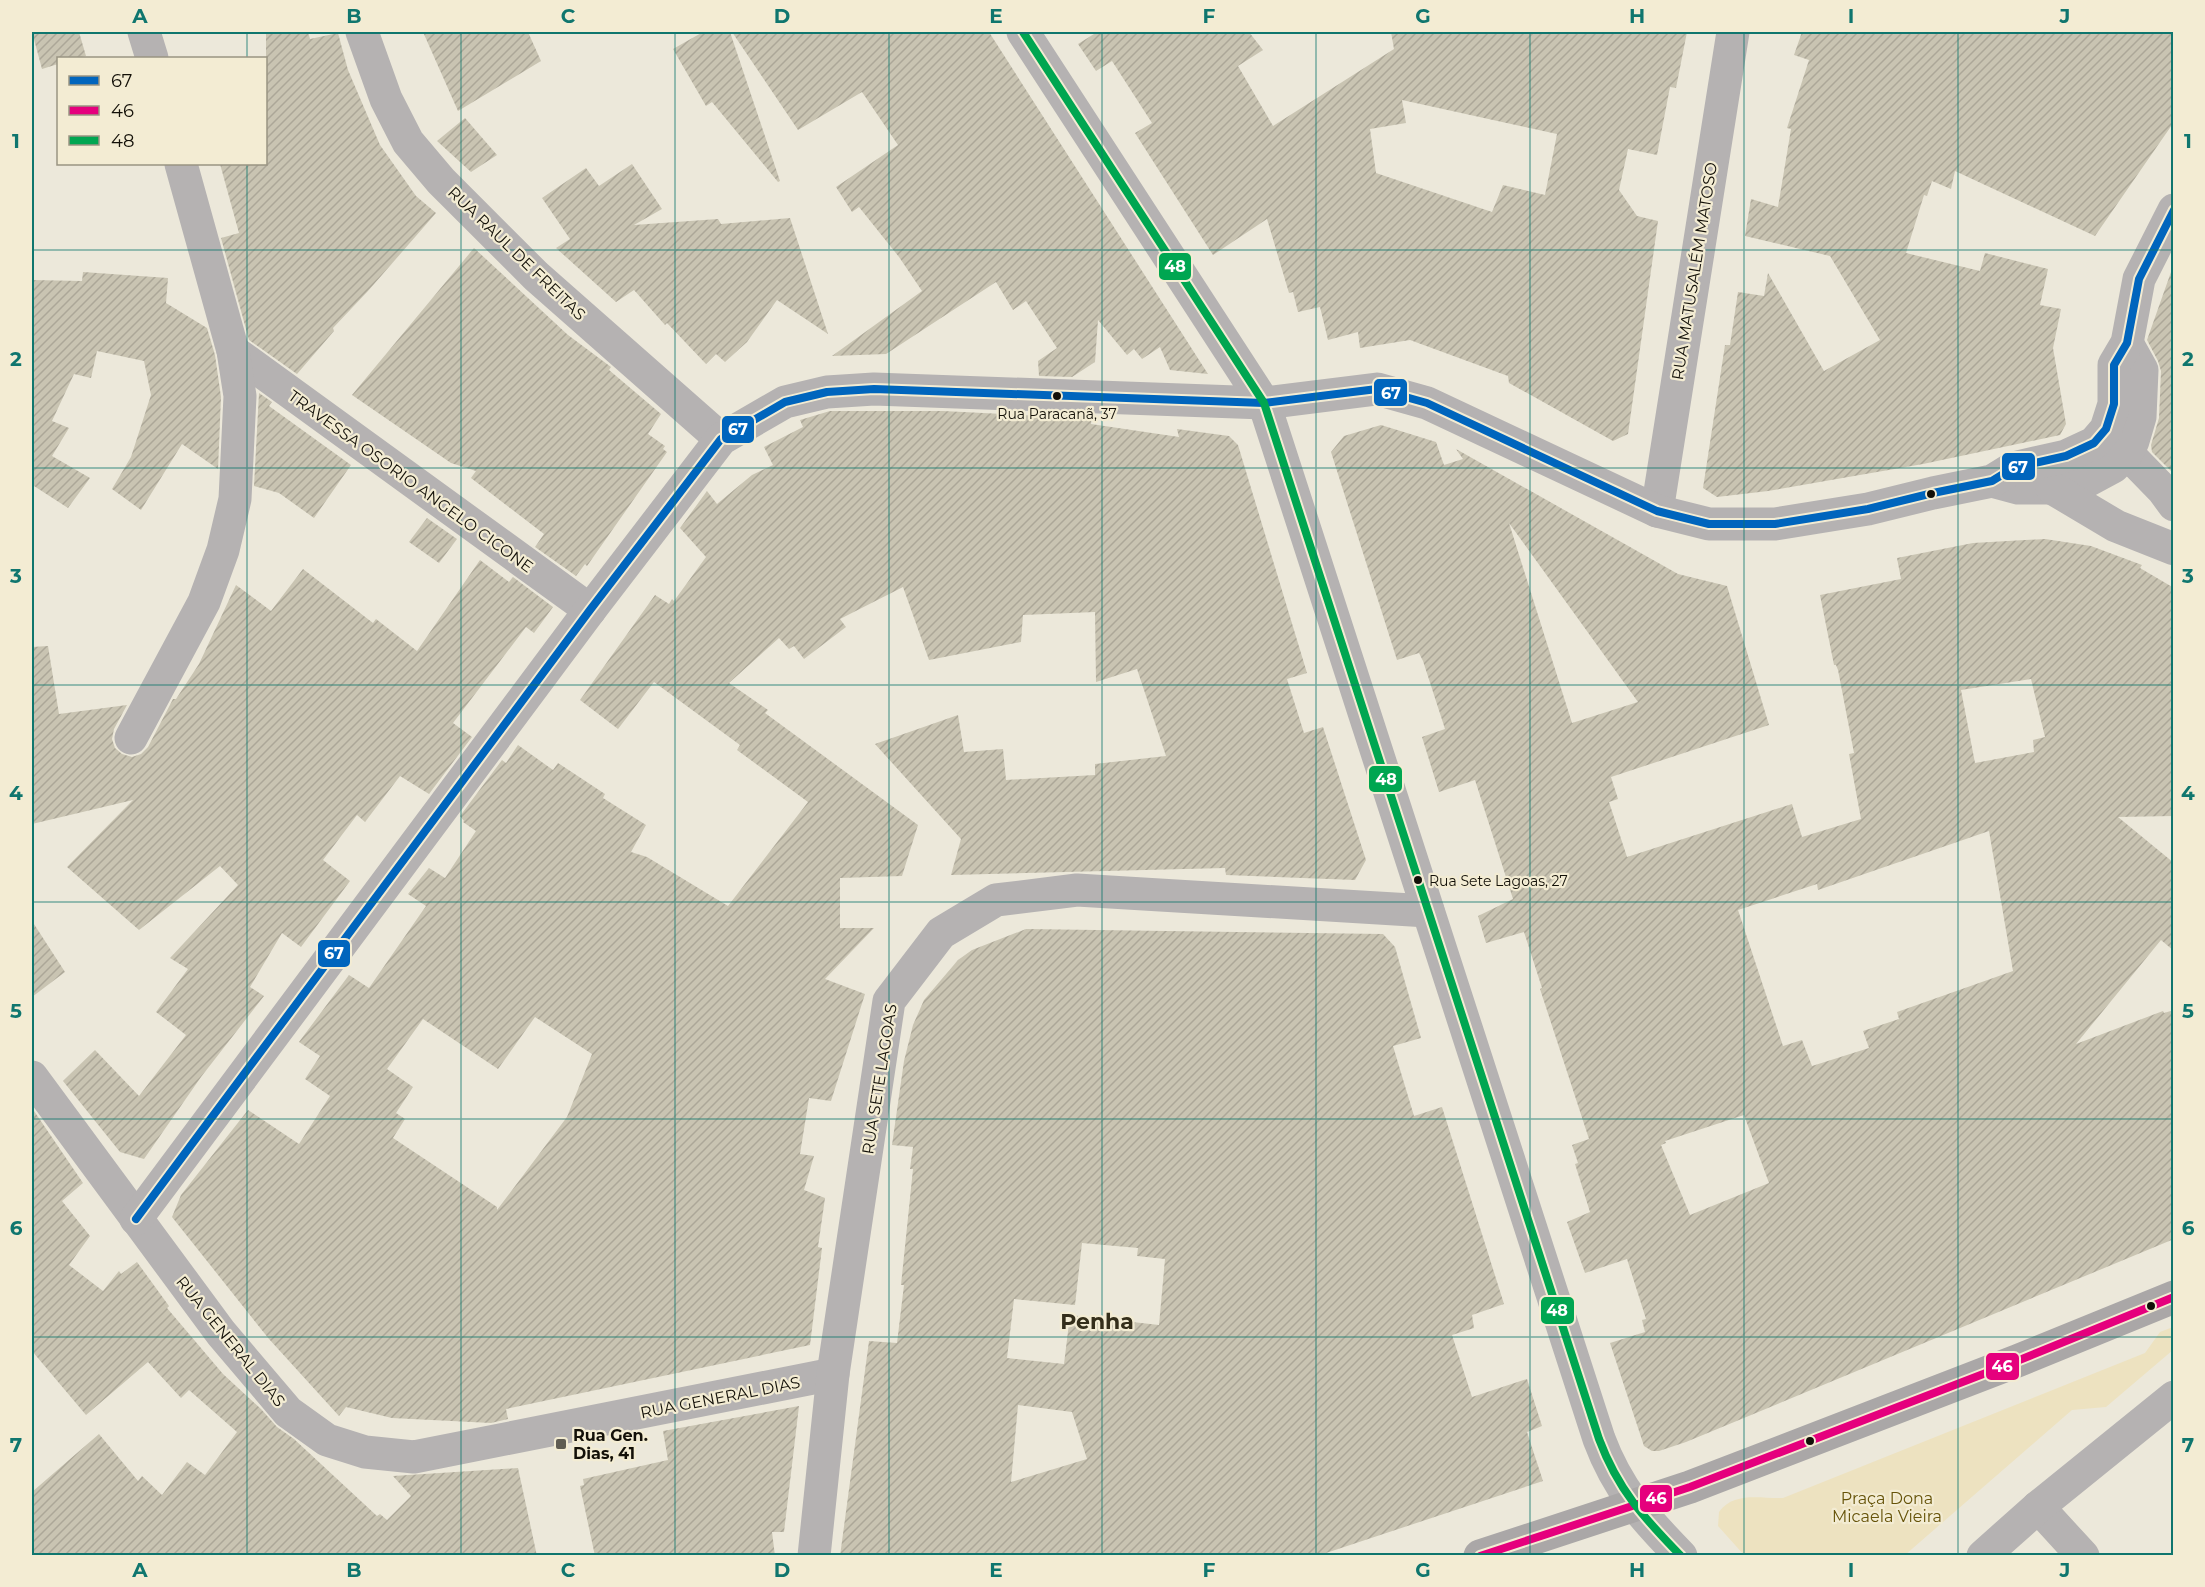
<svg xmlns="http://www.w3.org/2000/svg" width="2205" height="1587" font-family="Montserrat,sans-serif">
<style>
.park{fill:#ede2c0}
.building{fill:url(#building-hatch);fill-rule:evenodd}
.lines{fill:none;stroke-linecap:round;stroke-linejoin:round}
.street{stroke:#b5b2b2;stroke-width:33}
.secondary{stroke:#aaa7a7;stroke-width:33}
.bus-1-casing{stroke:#f3ecd3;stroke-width:12}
.bus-2-casing{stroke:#f3ecd3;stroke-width:12}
.bus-3-casing{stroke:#f3ecd3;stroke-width:12}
.bus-1{stroke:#0065bd;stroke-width:8}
.bus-2{stroke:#e5007d;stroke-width:8}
.bus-3{stroke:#00a651;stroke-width:8}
.grid{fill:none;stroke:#0f766e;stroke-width:1.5;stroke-opacity:0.55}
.bus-dot{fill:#131008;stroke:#f3ecd3;stroke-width:2}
.poi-dot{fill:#5f5c52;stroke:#f3ecd3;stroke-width:2}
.labels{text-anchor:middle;stroke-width:4.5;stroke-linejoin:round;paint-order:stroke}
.bus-label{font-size:14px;fill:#131008;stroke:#f3ecd3}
.street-label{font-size:16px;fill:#131008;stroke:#f3ecd3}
.poi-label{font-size:16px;font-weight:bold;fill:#131008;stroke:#f3ecd3;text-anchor:start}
.park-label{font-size:16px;fill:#665309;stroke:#f3ecd3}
.district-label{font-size:22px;font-weight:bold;fill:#342e1a;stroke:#f3ecd3}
.line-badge{stroke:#f3ecd3;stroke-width:2}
.badge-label{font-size:16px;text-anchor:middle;font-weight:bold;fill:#fff}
.neatline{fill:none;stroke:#0f766e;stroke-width:2}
.grid-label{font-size:20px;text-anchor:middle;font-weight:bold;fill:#0f766e}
</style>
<defs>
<pattern id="building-hatch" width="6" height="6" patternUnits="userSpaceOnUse" patternTransform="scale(1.5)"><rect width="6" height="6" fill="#c9c4b2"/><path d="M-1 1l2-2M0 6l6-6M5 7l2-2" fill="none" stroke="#aca798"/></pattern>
</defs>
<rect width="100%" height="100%" fill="#ece8da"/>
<path class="park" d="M2173,1327V1350L2106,1407L2072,1410L1905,1555H1744L1718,1526L1719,1512C1734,1491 1761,1499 1783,1498L2145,1353L2160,1332Z"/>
<g class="building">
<polygon points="32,32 79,32 86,56 77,58 58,58 58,64 42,69"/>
<polygon points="266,32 308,32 310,39 338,33 348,70 380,145 416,196 436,213 368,291 333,328 334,331 297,374 249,340 221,238 239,233 220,164 266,164"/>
<polygon points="423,32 528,32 541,61 458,111"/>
<polygon points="703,32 730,32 780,181 778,182 712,102 706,106 673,49"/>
<polygon points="732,32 989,32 1208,374 1170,370 1160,347 1142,359 1134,349 1127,355 1098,320 1095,362 1072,377 1039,376 1038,361 1057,348 1026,301 1013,310 996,282 886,354 832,356 922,291 899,257 859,207 852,212 836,187 898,145 862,92 798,130"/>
<path d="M1092,32H1249L1263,50L1238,66L1273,126L1394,49L1391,32H1687L1676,88L1670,87L1657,155L1628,149L1619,190L1637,216L1658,221L1628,434L1613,441L1509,383L1508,376L1410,340L1360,348L1358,332L1328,340L1320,307L1298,312L1293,292L1289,293L1267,219L1213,255L1135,133L1152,123L1112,61L1096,71L1078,44L1094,34ZM1402,100L1557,134L1545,195L1503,185L1492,212L1376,173L1370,129L1406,123Z"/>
<polygon points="1802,32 2174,32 2174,122 2095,236 1955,171 1951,189 1932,181 1927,196 1924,195 1906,253 1980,271 1985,253 2048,269 2040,305 2061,309 2053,348 2066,424 2060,435 1923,464 1768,491 1717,497 1703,488 1725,345 1730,345 1738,292 1764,296 1768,273 1824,371 1880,340 1830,256 1745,236 1751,199 1778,207 1791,129 1787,128 1809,60 1794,55"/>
<polygon points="465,118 497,155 471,172 437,141"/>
<polygon points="632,164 662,209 634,225 718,219 721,224 790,218 828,334 777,300 747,342 725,362 716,354 706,364 667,323 665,325 634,290 616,302 556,248 570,239 542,198 586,168 599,186"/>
<polygon points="474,248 568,335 611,367 609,370 661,414 648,434 665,446 663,449 667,452 587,566 585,564 576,576 535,547 544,534 471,478 476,471 451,463 352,395"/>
<polygon points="83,272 168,278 166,303 207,328 215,355 221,397 218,469 182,444 141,510 112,489 131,457 151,395 144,361 97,351 91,378 74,374 52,421 69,428 52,456 90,478 68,508 34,486 32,490 32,280 82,281"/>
<polygon points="2171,272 2174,272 2174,474 2152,452 2151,445 2159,418 2161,371 2158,361 2147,340"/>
<polygon points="259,393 272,402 269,406 351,465 314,518 279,493 254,486"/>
<path d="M830,411H943L1041,416V414L1092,416L1091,424L1179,437L1177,429L1229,436L1238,445L1307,673L1287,679L1304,733L1323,727L1366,860L1355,880L1226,875L1225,868L951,875L961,839L875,744L958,715L964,752L1003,749L1006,780L1095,775V764L1166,756L1137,669L1096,682L1095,612L1023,615L1021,642L929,660L903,587L840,619L846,627L804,659L794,646L789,649L779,638L729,683L768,710L765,713L918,825L902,876L840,878V928H874L825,979L865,994L831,1101L809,1098L800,1154L814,1156L804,1190L825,1198L818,1247L822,1248L810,1345L506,1409L508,1419L491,1423L392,1418L346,1407L339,1416L269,1339L172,1217L181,1195L248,1110L299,1144L330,1096L305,1079L320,1056L299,1042L349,975L369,988L426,906L408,894L429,868L445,878L476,831L463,822L464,821L460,816L502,760L506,763L518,745L553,770L558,763L605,794L603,798L646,825L631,852L647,857L728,906L808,802L737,750L740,745L654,682L618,729L580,700L655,595L669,604L672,599L674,601L706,557L680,528L707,491L717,504L752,475L773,465L764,447L803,427L800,420ZM535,1017L592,1054L567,1117L497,1210V1207L393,1138L405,1119L396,1113L413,1087L387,1069L423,1019L498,1069Z"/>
<path d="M1381,425L1436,442L1444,465L1463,459L1456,449L1678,574L1727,586L1769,725L1611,777L1618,799L1609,802L1627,857L1792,804L1802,837L1861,819L1849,754L1854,753L1838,670L1836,665H1834L1820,595L1901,579L1897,558L1973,543L2045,539L2091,546L2142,565L2140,568L2174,588V816L2118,817L2174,863V951L2161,940L2076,1044L2163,1011L2164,1013L2174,1010V1239L1686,1442L1659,1451H1652L1644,1446L1610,1343L1645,1332L1642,1320L1646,1319L1627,1259L1585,1273L1567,1222L1590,1212L1575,1164L1578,1163L1572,1145L1589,1139L1540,989L1542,988L1524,932L1486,943L1478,916L1513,899L1475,780L1439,792L1422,737L1445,729L1423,661L1419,653L1397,660L1331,452L1344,436ZM1509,523L1638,702L1572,723ZM2031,679L2045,737L2033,740L2034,752L1975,763L1961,690ZM1989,831L2013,971L1897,1012L1899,1019L1863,1031L1869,1048L1812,1066L1802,1040L1783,1046L1738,910L1817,884L1818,890ZM1744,1115L1769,1183L1690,1215L1661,1145L1666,1143L1665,1141Z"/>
<polygon points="427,518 457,539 439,563 409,542"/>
<polygon points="480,560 509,582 513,577 553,607 534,633 526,627 453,723 472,737 429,794 400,776 365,822 357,815 323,860 350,881 301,947 282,933 250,987 264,996 201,1077 144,1159 120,1152 63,1081 95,1050 139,1096 186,1035 156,1012 188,969 170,958 238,885 220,866 139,930 67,867 133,800 32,824 32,647 48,646 59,714 127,705 114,729 112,739 115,748 122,754 132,757 141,754 148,747 173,699 176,699 199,664 236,585 271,611 303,569 373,623 376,619 417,651"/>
<polygon points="32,921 65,972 32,997"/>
<path d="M1026,929L1383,934L1395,947L1421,1038L1393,1046L1414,1116L1442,1107L1504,1304L1472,1315L1474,1328L1452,1335L1472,1397L1527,1379L1542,1426L1527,1432L1543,1481L1317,1556H840L869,1341L897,1343L904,1285H901L913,1169H910L913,1147L892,1145L904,1061L913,1025L924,1000L958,960L972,950ZM1082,1243L1138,1248L1137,1256L1165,1259L1159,1325L1070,1315L1064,1364L1007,1358L1014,1299L1075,1305ZM1018,1405L1072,1412L1087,1459L1011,1482Z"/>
<polygon points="32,1108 83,1183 62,1201 90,1236 69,1265 103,1291 119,1271 121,1274 137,1262 169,1306 167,1308 223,1374 261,1409 277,1427 294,1439 377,1516 380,1514 387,1520 411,1496 393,1476 518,1468 537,1556 32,1556 32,1492 99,1434 138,1481 142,1476 162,1495 187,1462 205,1475 237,1432 189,1390 181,1398 148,1362 86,1415 32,1351"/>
<polygon points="799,1406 784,1532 772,1532 775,1556 595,1556 580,1486 584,1485 583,1479 668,1460 663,1431"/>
</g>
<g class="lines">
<g class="street">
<polyline points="144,32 152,58"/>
<polyline points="362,32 386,99 408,142 441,181 536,276 721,439"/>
<path d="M1023,32L1264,403L1599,1439C1618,1490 1644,1518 1681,1556"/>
<polyline points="233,351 590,610"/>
<polyline points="2127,453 2163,490 2174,505"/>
<polyline points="1992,481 2018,488 2052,488 2087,481 2113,467 2127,453 2133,441 2140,417 2142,370 2127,343"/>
<polyline points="2052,488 2116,526 2174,549"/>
<polyline points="1657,511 1733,32"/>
<polyline points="131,738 204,602 223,550 235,499 240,396 233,351 181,164"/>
<polyline points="32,1077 221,1333 288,1412 327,1440 365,1452 414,1457 833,1374"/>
<polyline points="136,1219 590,610 721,439 785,402 827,392 874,389 1264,403 1377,389 1427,403 1657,511 1709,524 1775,524 1868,509 1933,493 1992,481 2013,468 2066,456 2094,443 2106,429 2114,404 2114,365 2127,343 2139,279 2174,210"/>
<polyline points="2038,1507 2083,1556"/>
<polyline points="814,1556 833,1374 889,1001 941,933 996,900 1077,890 1428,911"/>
<polyline points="1983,1556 2038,1507 2174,1397"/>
</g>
<polyline class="secondary" points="1480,1556 1690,1487 2017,1361 2174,1297"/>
<defs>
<polyline id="bus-1" points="136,1219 590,610 721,439 785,402 827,392 874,389 1264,403 1377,389 1427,403 1657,511 1709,524 1775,524 1868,509 1933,493 1992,481 2013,468 2066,456 2094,443 2106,429 2114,404 2114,365 2127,343 2139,279 2174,210"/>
<polyline id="bus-2" points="1480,1556 1690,1487 2017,1361 2174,1297"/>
<path id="bus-3" d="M1023,32L1264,403L1599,1439C1618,1490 1644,1518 1681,1556"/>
</defs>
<use href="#bus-1" class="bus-1-casing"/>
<use href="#bus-2" class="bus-2-casing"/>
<use href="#bus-3" class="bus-3-casing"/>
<use href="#bus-1" class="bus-1"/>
<use href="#bus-2" class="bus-2"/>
<use href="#bus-3" class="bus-3"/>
</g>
<path class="grid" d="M247,32V58M461,32V1556M675,32V1556M889,32V1556M1102,32V1556M1316,32V1556M1530,32V1556M1744,32V1556M1958,32V1556M247,164V1556M32,250H2174M32,468H2174M32,685H2174M32,902H2174M32,1119H2174M32,1337H2174"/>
<g class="bus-dot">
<circle cx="1057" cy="396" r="5"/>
<circle cx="1931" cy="494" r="5"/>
<circle cx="1418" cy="880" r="5"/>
<circle cx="2151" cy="1306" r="5"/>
<circle cx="1810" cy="1441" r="5"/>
</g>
<rect class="poi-dot" x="555" y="1438" width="12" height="12" rx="3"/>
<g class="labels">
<g class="bus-label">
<text x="1057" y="419">Rua Paracanã, 37</text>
<text x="1429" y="886" text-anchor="start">Rua Sete Lagoas, 27</text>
</g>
<g class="street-label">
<text transform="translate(517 253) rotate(44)" y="6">RUA RAUL DE FREITAS</text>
<text transform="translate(1694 271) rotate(-81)" y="6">RUA MATUSALÉM MATOSO</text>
<text transform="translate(411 481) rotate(36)" y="6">TRAVESSA OSORIO ANGELO CICONE</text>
<text transform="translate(879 1079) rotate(-81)" y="6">RUA SETE LAGOAS</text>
<text transform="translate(231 1341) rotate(51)" y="6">RUA GENERAL DIAS</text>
<text transform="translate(720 1397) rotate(-11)" y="6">RUA GENERAL DIAS</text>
</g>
<g class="poi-label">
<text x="573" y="1441">Rua Gen.<tspan x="573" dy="18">Dias, 41</tspan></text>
</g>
<g class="park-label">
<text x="1887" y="1504">Praça Dona<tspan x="1887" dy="18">Micaela Vieira</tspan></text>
</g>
<g class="district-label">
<text x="1097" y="1329">Penha</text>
</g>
</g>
<g class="line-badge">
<rect x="1158" y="252" width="34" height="29" rx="6" fill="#00a651"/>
<rect x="1373" y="378" width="35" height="29" rx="6" fill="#0065bd"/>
<rect x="721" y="415" width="34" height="29" rx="6" fill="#0065bd"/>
<rect x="2001" y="452" width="35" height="29" rx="6" fill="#0065bd"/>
<rect x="1368" y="765" width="35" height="28" rx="6" fill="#00a651"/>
<rect x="317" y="939" width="34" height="29" rx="6" fill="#0065bd"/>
<rect x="1540" y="1296" width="35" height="29" rx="6" fill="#00a651"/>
<rect x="1985" y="1352" width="35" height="29" rx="6" fill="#e5007d"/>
<rect x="1639" y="1484" width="34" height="29" rx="6" fill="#e5007d"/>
</g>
<g class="badge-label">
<text x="1175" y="272">48</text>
<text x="1391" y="399">67</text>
<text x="738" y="435">67</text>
<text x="2018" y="473">67</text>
<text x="1386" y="785">48</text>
<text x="334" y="959">67</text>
<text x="1557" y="1316">48</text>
<text x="2002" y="1372">46</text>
<text x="1656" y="1504">46</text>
</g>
<rect width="2205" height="1587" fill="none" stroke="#f3ecd3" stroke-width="66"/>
<rect x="57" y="57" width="210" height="108" fill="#f3ecd3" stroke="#999482" stroke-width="1.5"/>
<rect x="69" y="76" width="30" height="9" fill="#0065bd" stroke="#999482" stroke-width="1.5"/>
<text x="111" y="87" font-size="18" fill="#131008">67</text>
<rect x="69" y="106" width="30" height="9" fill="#e5007d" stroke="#999482" stroke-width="1.5"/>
<text x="111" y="117" font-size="18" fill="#131008">46</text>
<rect x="69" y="136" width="30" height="9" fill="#00a651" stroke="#999482" stroke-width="1.5"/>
<text x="111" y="147" font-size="18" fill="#131008">48</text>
<rect x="33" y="33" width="2139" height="1521" class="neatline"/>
<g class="grid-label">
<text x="140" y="23">A</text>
<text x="354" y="23">B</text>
<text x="568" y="23">C</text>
<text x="782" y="23">D</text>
<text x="996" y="23">E</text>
<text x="1209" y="23">F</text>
<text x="1423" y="23">G</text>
<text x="1637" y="23">H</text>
<text x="1851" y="23">I</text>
<text x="2065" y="23">J</text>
<text x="16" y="148">1</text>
<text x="2188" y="148">1</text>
<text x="16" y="366">2</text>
<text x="2188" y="366">2</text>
<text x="16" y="583">3</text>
<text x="2188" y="583">3</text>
<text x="16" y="800">4</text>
<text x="2188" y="800">4</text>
<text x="16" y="1018">5</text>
<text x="2188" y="1018">5</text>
<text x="16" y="1235">6</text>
<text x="2188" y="1235">6</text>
<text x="16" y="1452">7</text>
<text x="2188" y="1452">7</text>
<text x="140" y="1577">A</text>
<text x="354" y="1577">B</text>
<text x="568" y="1577">C</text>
<text x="782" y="1577">D</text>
<text x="996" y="1577">E</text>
<text x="1209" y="1577">F</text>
<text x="1423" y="1577">G</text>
<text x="1637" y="1577">H</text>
<text x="1851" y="1577">I</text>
<text x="2065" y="1577">J</text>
</g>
</svg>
